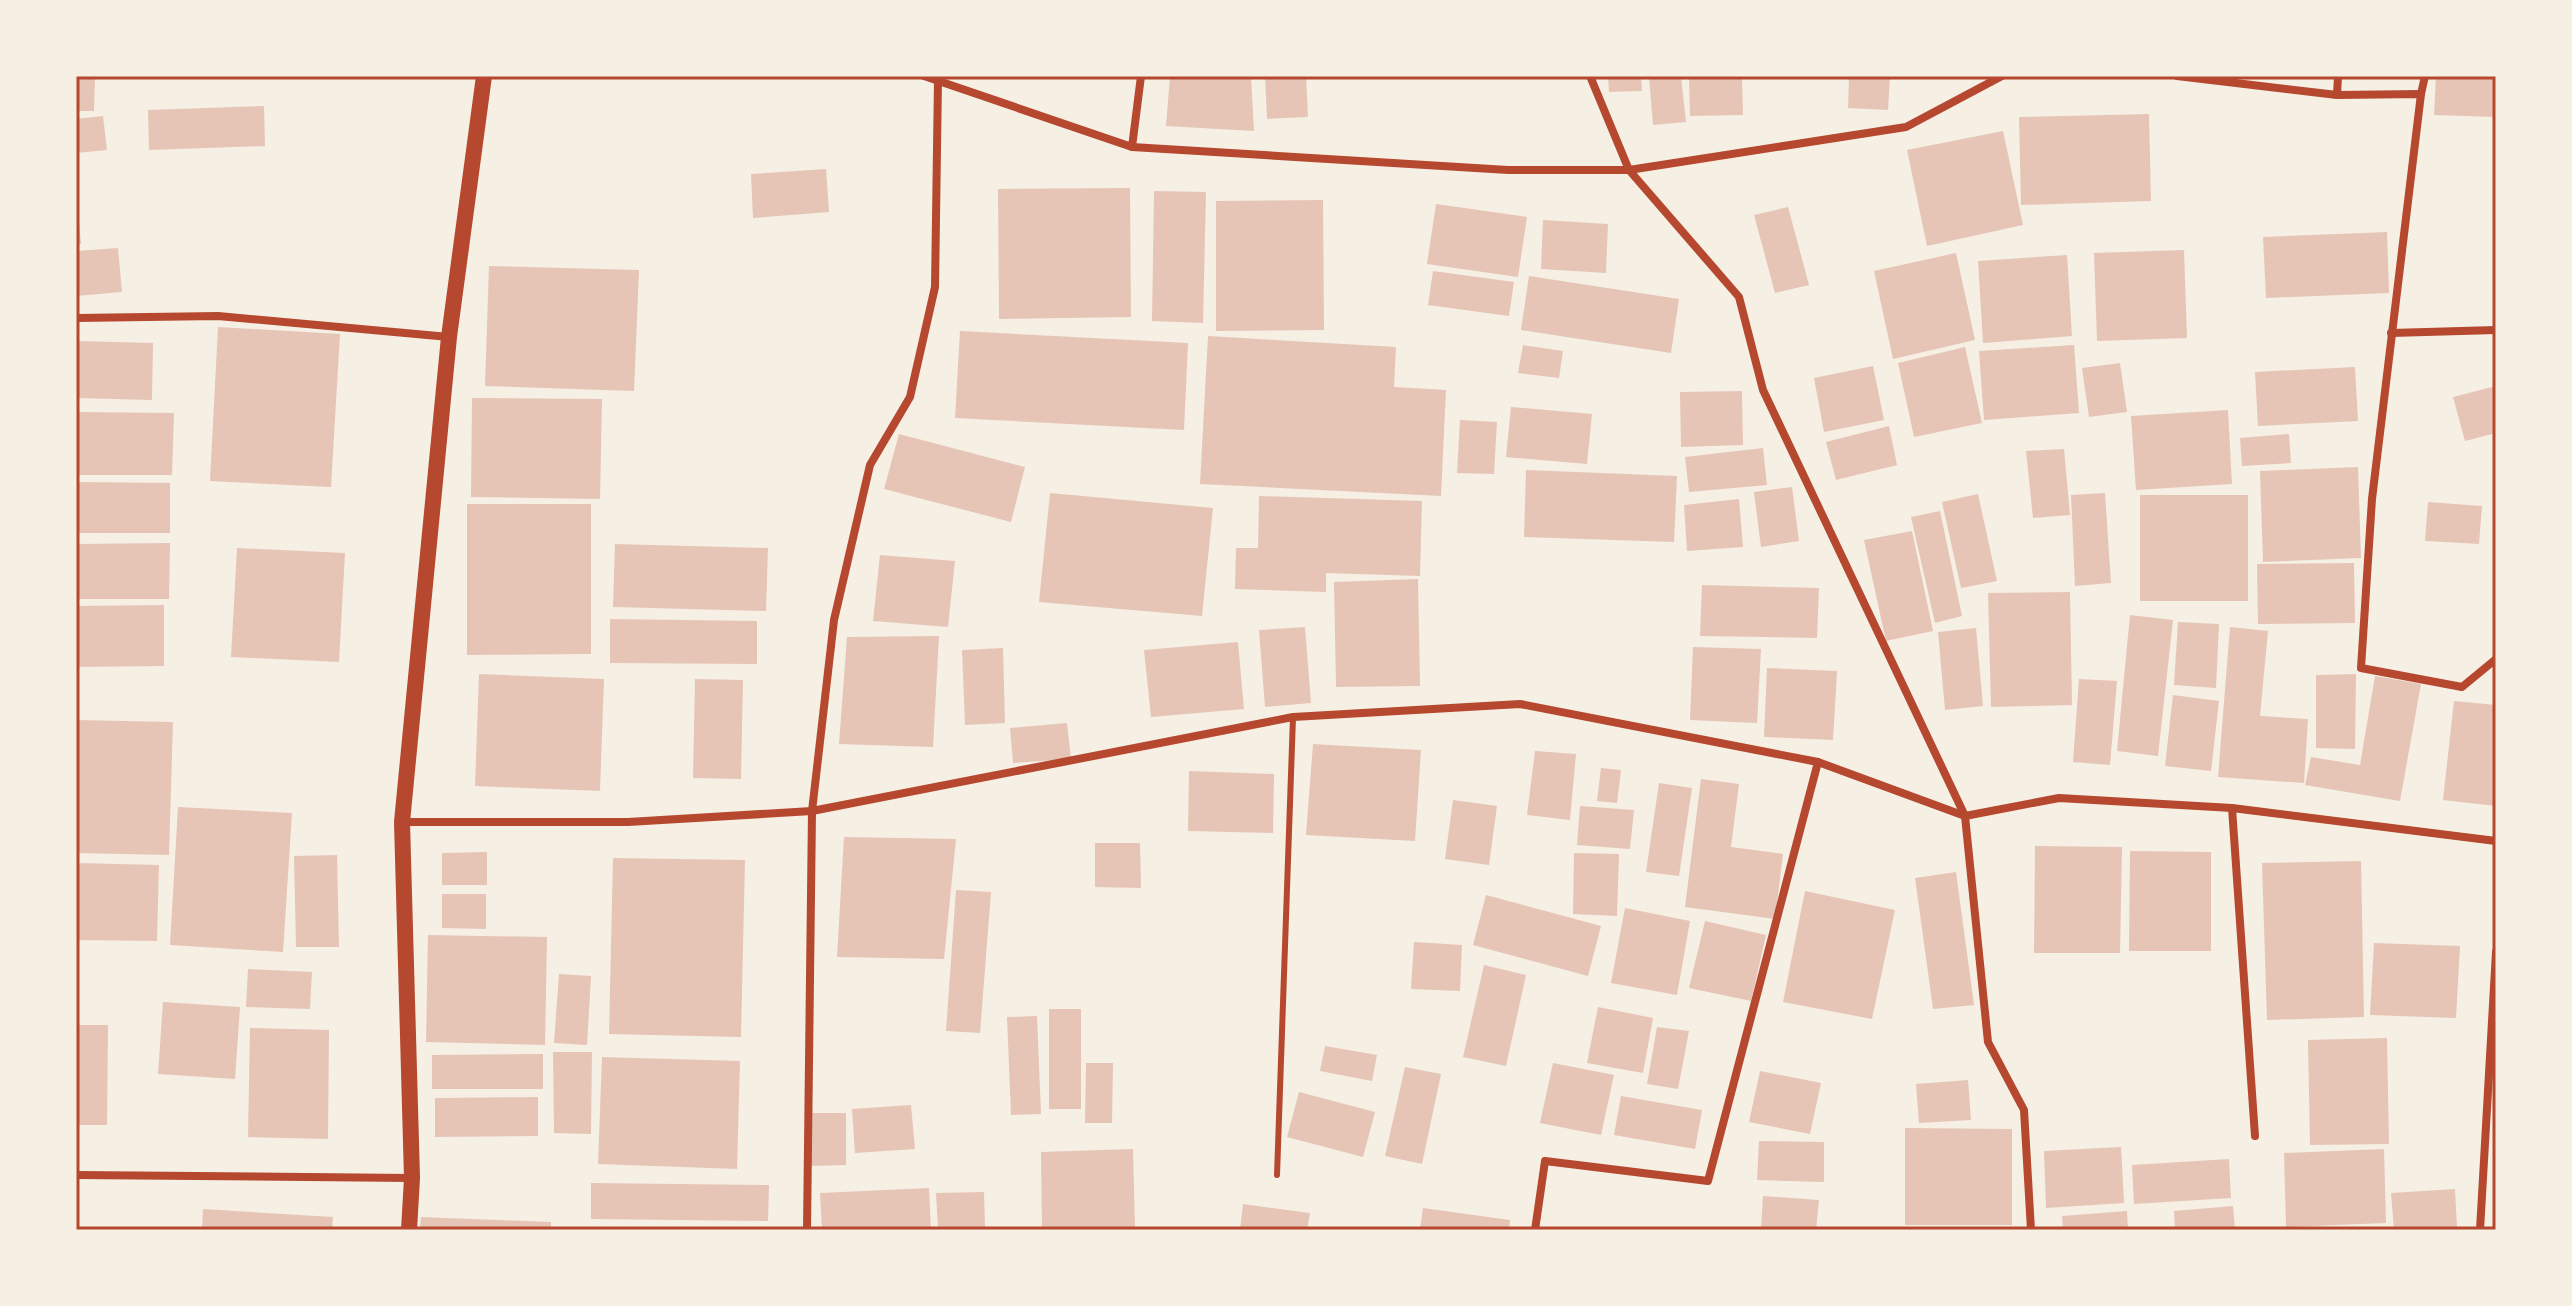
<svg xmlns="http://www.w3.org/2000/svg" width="2572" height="1306" font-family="'Zilla Slab',serif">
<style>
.building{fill:#e6c5b7}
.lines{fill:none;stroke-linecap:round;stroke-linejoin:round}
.service{stroke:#b5482f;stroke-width:6}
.minor{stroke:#b5482f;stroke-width:8}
.secondary{stroke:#b5482f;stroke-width:16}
.neatline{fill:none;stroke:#b5482f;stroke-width:3}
</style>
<rect width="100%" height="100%" fill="#f6efe4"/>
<g class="building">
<polygon points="76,76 95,76 94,111 76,111"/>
<polygon points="1170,76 1251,76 1254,131 1166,126"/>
<polygon points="1265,76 1306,76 1308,117 1267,119"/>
<polygon points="1608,76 1641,76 1642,91 1609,92"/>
<polygon points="1649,76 1681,76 1686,122 1653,125"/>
<polygon points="1849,76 1890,76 1888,110 1848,108"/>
<polygon points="2436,76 2496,76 2496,117 2434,115"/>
<polygon points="1742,78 1743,115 1690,116 1689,79"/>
<polygon points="264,106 265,146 149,150 148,110"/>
<polygon points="2149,114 2151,201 2021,205 2019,117"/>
<polygon points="103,116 107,150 76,153 76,119"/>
<polygon points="2003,131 2023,225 1927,246 1907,150"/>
<polygon points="826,169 829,212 753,218 751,174"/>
<polygon points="1130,188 1131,317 999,319 998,189"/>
<polygon points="1154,191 1206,192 1203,323 1152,321"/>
<polygon points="1323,200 1324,330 1216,331 1216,201"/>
<polygon points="1436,204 1527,217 1518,277 1427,264"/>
<polygon points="1788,207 1809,285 1775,293 1754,215"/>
<polygon points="76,212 78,212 81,244 76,245"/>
<polygon points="1543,220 1608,224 1606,273 1541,269"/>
<polygon points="2387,232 2389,293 2266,298 2263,237"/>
<polygon points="118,248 122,292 76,296 76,251"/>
<polygon points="2184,250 2187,338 2097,341 2094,253"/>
<polygon points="1956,253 1975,340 1893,359 1874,271"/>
<polygon points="2067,255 2072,336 1983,343 1978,261"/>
<polygon points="489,266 639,270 634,391 485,386"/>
<polygon points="1433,271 1514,282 1509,316 1428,305"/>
<polygon points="1529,276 1679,299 1671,353 1521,330"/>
<polygon points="218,327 340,334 331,487 210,481"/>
<polygon points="960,331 1188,343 1184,430 955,418"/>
<polygon points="1208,336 1396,347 1394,387 1446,390 1441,496 1200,484"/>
<polygon points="76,341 153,343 152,400 76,398"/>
<polygon points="1523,345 1563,351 1559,378 1518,373"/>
<polygon points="2074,345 2079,413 1984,420 1979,351"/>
<polygon points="1965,347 1982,423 1914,437 1898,363"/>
<polygon points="2120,363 2127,412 2089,417 2082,368"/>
<polygon points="1873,366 1884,420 1824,432 1814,378"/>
<polygon points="2355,367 2358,421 2258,426 2255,372"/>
<polygon points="2496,386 2496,433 2465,441 2453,397"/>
<polygon points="1742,391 1743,445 1681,447 1680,392"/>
<polygon points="472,398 602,399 600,499 471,497"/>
<polygon points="1511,407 1592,414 1587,464 1506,457"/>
<polygon points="2228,410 2232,484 2136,490 2131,416"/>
<polygon points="76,412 174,413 172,475 76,475"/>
<polygon points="1460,420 1497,422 1494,474 1457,473"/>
<polygon points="1889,426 1897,465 1836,480 1826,442"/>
<polygon points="899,434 1025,467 1011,522 884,489"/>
<polygon points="2289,434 2291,463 2242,466 2240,438"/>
<polygon points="1763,448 1767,485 1689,492 1685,457"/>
<polygon points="2064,449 2070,515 2033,518 2026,451"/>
<polygon points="2358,467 2361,558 2263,562 2260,471"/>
<polygon points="1526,470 1677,476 1674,542 1524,537"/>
<polygon points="76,482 170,483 170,533 76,533"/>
<polygon points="1792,487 1799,541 1761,547 1754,492"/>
<polygon points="1050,493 1213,508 1202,616 1039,602"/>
<polygon points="2105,493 2111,583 2075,586 2071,495"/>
<polygon points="1978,494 1997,581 1961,588 1942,502"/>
<rect x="2140" y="495" width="108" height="106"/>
<polygon points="1259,496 1422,501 1420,576 1326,573 1326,592 1235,589 1236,548 1258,548"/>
<polygon points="1739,499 1743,547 1687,551 1684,505"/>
<polygon points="2428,502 2482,506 2479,544 2425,541"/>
<polygon points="467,504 591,504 591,654 467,655"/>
<polygon points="1940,511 1962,616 1935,623 1911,517"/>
<polygon points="1912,531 1933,631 1886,641 1864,540"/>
<polygon points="170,543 169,599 76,599 76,544"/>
<polygon points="615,544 768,548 766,611 613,607"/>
<polygon points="237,548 345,553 339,662 231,657"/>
<polygon points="880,555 955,561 948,627 873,621"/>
<polygon points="2354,563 2355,623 2258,624 2257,564"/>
<polygon points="1418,579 1420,686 1336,687 1334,582"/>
<polygon points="1702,585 1819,588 1817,638 1700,636"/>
<polygon points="2070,592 2072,705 1991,707 1988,593"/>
<polygon points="164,605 164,666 76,667 76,606"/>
<polygon points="2130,615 2173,620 2158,756 2117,751"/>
<polygon points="610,619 757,621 757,664 610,663"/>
<polygon points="2178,622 2219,624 2216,688 2174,685"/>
<polygon points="1305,627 1311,703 1265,707 1259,630"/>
<polygon points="2230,627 2268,631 2260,716 2308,719 2304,783 2218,777"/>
<polygon points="1976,628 1983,706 1945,710 1938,632"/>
<polygon points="939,636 933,747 839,744 847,637"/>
<polygon points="1238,642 1244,709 1151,717 1144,650"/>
<polygon points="1693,647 1761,649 1757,723 1690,720"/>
<polygon points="1003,648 1005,723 965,725 962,650"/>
<polygon points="1767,668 1837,671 1833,740 1764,737"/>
<polygon points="479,674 604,679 600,791 475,786"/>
<polygon points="2356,674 2355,749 2316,748 2316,675"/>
<polygon points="2375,676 2421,684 2400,801 2305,785 2311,757 2360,765"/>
<polygon points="695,679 743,680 741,779 693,778"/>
<polygon points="2079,679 2117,681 2110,765 2073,762"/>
<polygon points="2173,695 2219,701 2211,771 2165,766"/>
<polygon points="2454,701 2496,705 2496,806 2443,800"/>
<polygon points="76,720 173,722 169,855 76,853"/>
<polygon points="1067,723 1071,759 1013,763 1010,728"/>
<polygon points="1313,744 1421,750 1415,841 1306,835"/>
<polygon points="1535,751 1576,754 1570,820 1527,815"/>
<polygon points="1601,768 1621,770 1617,803 1597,801"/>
<polygon points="1189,771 1274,774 1273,833 1188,831"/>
<polygon points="1701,779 1739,784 1731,847 1783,854 1775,919 1685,907"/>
<polygon points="1659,783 1692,788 1679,876 1646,872"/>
<polygon points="1453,800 1497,806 1489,865 1445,859"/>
<polygon points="1580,806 1634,810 1630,849 1577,845"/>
<polygon points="178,807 292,813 283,952 170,945"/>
<polygon points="844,837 956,839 944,959 837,957"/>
<polygon points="1095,843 1140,843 1141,888 1095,887"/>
<polygon points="2035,846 2122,847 2120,953 2034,953"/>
<polygon points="2130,851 2211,852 2211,951 2129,951"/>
<polygon points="487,852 487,885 442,885 442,853"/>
<polygon points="1574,853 1619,854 1617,916 1573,914"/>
<polygon points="337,855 339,947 296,947 294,856"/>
<polygon points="613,858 745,860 741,1037 609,1034"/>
<polygon points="2361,861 2364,1017 2267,1020 2262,863"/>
<polygon points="76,863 159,865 157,941 76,940"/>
<polygon points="1956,872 1974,1005 1933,1009 1915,878"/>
<polygon points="956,890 991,892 980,1033 946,1031"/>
<polygon points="1805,891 1895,910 1872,1019 1783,1002"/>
<polygon points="442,894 486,894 486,929 442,928"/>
<polygon points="1486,895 1601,926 1588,976 1473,945"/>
<polygon points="1625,908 1690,921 1677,995 1611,983"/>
<polygon points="1705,921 1766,935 1751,1001 1689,988"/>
<polygon points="428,935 547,937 545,1045 426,1042"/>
<polygon points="1414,942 1462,945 1460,991 1411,989"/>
<polygon points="2374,943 2460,946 2456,1018 2370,1015"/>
<polygon points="1484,965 1526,975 1506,1066 1463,1057"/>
<polygon points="248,969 312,972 310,1009 246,1007"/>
<polygon points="559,974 591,976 587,1045 554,1043"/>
<polygon points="163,1002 240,1007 235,1079 158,1074"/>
<polygon points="1598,1007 1653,1018 1643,1073 1587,1063"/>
<rect x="1049" y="1009" width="32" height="100"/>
<polygon points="1037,1016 1041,1114 1011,1115 1007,1017"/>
<polygon points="76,1025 108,1025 107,1125 76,1125"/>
<polygon points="1657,1027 1689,1031 1678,1089 1647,1084"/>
<polygon points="250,1028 329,1030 328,1139 248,1137"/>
<polygon points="2387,1038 2389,1144 2310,1145 2308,1040"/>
<polygon points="1325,1046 1377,1055 1372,1081 1320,1071"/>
<polygon points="553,1052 592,1052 591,1134 554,1133"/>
<polygon points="543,1054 543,1089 432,1089 432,1055"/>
<polygon points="602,1057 740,1061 737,1169 598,1164"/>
<polygon points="1086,1063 1113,1063 1112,1123 1085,1123"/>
<polygon points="1553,1063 1614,1075 1601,1135 1540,1123"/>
<polygon points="1405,1067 1441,1074 1422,1164 1385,1156"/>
<polygon points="1760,1071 1821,1083 1810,1134 1749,1122"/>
<polygon points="1968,1080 1971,1120 1919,1123 1916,1084"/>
<polygon points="1299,1092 1375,1112 1363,1157 1287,1137"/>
<polygon points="1621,1096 1702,1110 1695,1149 1614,1135"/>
<polygon points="538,1097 538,1136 435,1137 435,1098"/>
<polygon points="911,1105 915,1149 855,1153 852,1109"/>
<polygon points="809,1113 846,1113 846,1165 809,1166"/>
<polygon points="1905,1128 2012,1129 2012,1225 1905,1225"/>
<polygon points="1759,1141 1824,1142 1824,1182 1757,1180"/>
<polygon points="2121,1147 2124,1203 2046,1208 2044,1151"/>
<polygon points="1133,1149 1135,1230 1042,1230 1041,1152"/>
<polygon points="2384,1149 2386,1223 2286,1227 2284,1153"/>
<polygon points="2229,1159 2231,1198 2134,1204 2132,1165"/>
<polygon points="591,1183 769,1185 768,1221 591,1219"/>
<polygon points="929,1188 931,1230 822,1230 820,1193"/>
<polygon points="2455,1189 2457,1228 2394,1230 2391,1193"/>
<polygon points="984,1192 985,1227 938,1229 936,1193"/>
<polygon points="1763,1196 1819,1200 1816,1230 1761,1230"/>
<polygon points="1243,1204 1310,1213 1307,1230 1240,1230"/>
<polygon points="2233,1206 2235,1230 2175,1230 2174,1211"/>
<polygon points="1423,1208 1510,1220 1509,1230 1420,1230"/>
<polygon points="203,1209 333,1217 332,1230 202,1230"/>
<polygon points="2127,1211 2128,1230 2063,1230 2062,1216"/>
<polygon points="421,1217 551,1222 551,1230 420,1230"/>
</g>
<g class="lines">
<polyline class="service" points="1277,1175 1293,717"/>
<g class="minor">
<polyline points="924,76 1132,147 1508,170 1629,170 1906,127 2002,76"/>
<polyline points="1590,76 1629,170 1739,297 1763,390 1965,816 1988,1042 2024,1110 2031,1230"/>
<polyline points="2177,76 2337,95 2338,76"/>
<polyline points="2421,94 2425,76"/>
<polyline points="2337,95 2421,94 2372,499 2361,668 2462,687 2496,659"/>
<polyline points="1132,147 1141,76"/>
<polyline points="76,318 218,316 449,337"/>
<polyline points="2391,333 2496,330"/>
<polyline points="2232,808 2255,1136"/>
<polyline points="402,822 628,822 812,811 1293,717 1520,704 1818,762 1965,816 2059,798 2232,808 2496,841"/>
<polyline points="76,1175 411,1178"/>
<polyline points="807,1230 812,811 834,620 870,465 910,397 935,287 938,80"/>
<polyline points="1535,1230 1545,1161 1708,1181 1818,762"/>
<polyline points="2480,1230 2496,952"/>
</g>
<polyline class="secondary" points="409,1230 412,1178 402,822 449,337 484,76"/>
</g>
<rect width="2572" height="1306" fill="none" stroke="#f6efe4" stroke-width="156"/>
<rect x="78" y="78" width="2416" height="1150" class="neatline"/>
</svg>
